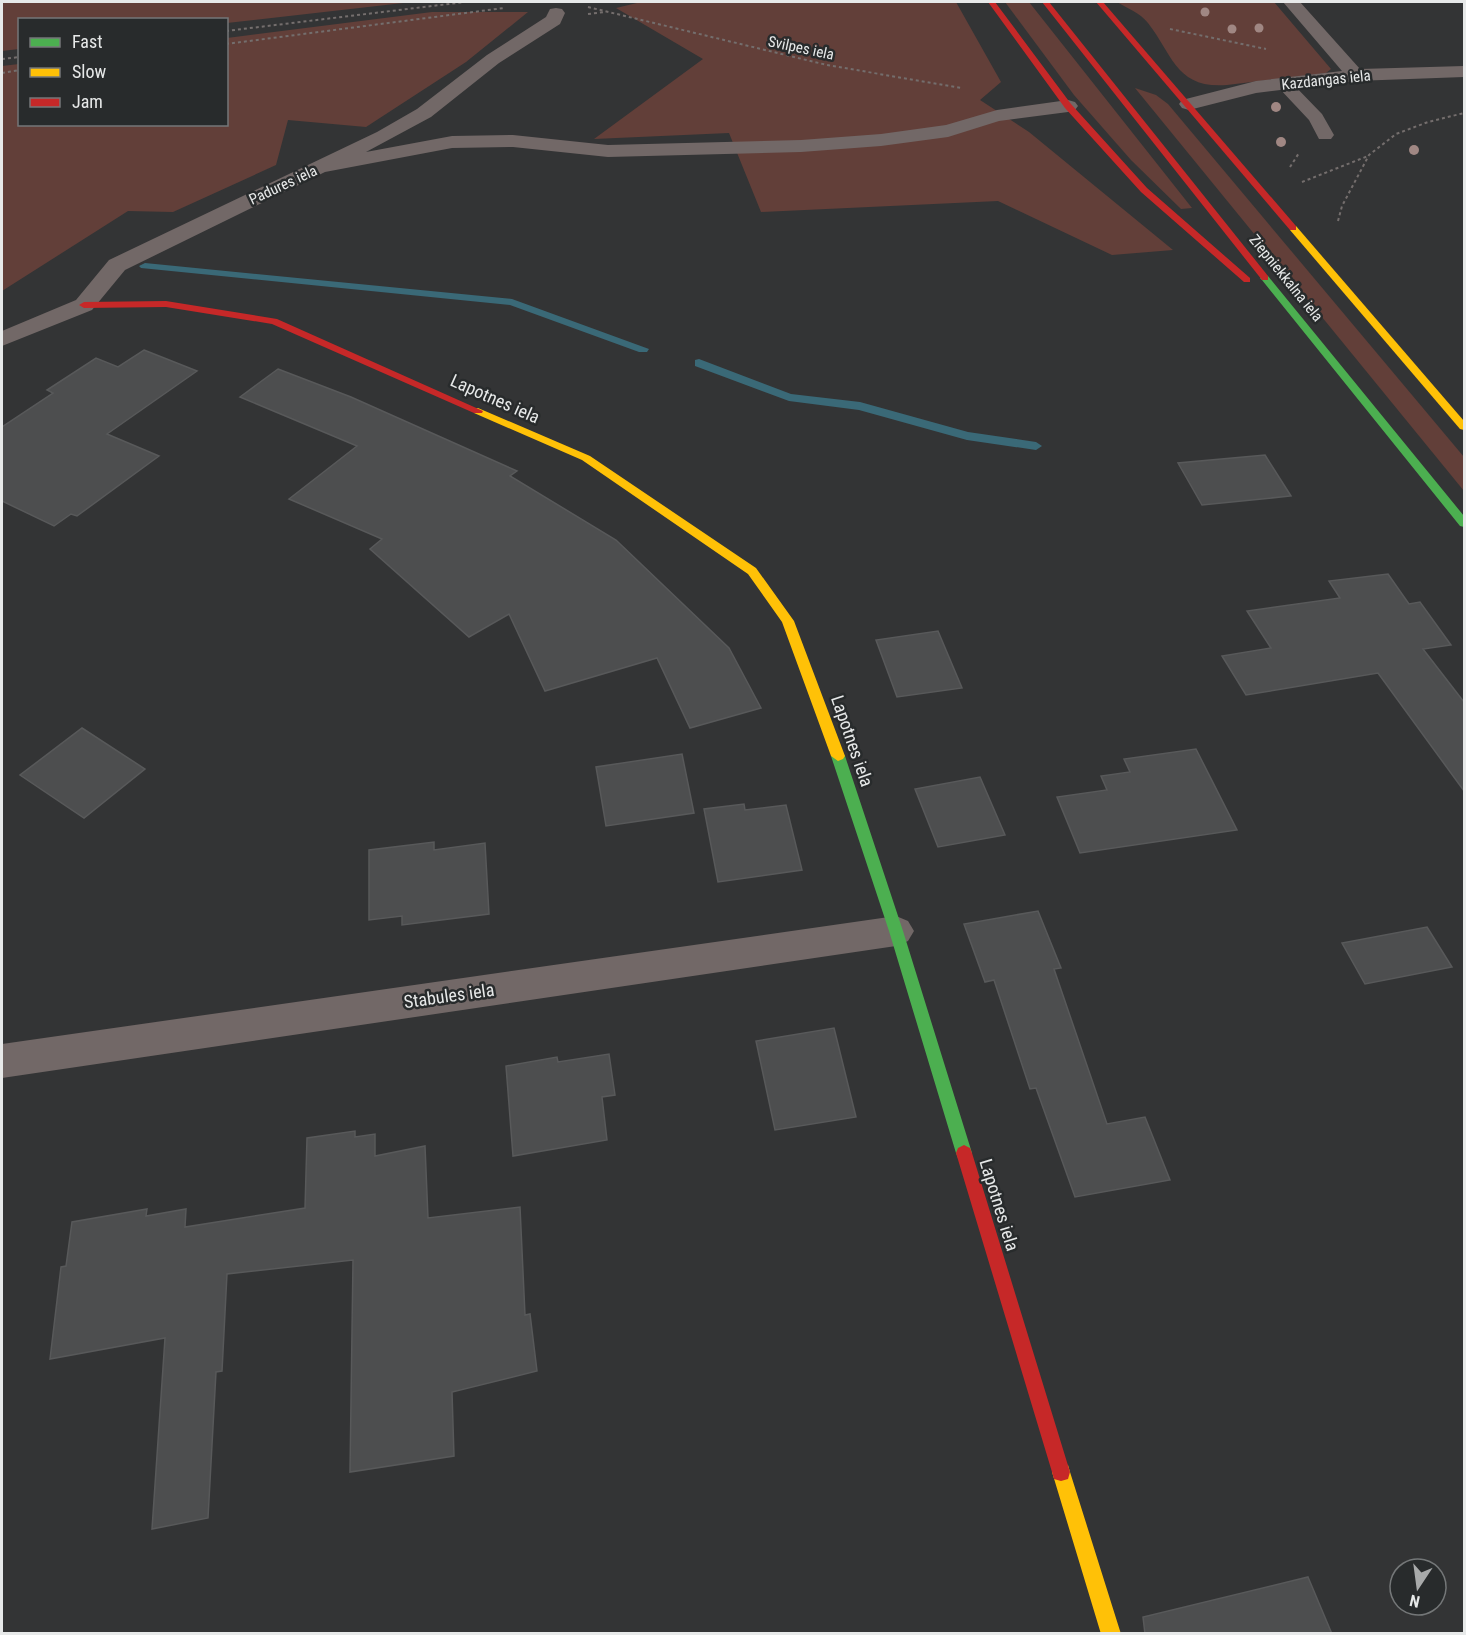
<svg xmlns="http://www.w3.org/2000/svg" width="1466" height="1635" font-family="'Roboto Condensed',sans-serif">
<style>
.green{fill:#623f39}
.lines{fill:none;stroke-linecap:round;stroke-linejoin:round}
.stream{fill:#3a6977;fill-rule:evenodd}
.building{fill:#4d4e4f;stroke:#58595a;stroke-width:1.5}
.path{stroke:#746e6d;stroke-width:2;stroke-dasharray:3 3;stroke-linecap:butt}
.lane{fill:#726867;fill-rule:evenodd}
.street{fill:#726867;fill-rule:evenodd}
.fast{fill:#4caf50;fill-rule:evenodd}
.slow{fill:#ffc107;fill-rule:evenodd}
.jam{fill:#c62828;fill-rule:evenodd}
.tree{fill:#a08783}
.labels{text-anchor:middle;stroke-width:5;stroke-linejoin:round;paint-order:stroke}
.far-street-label{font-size:15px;fill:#e7e9e9;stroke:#282b2c}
.street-label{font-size:18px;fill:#e7e9e9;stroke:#282b2c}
</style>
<rect width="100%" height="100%" fill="#333435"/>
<g class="green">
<polygon points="2,2 412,2 227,23 226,20 20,20 19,49 2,51"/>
<polygon points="641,2 956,2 1001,82 980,100 1029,132 1173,250 1112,255 998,201 761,212 729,133 594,139 703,59 616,8"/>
<polygon points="1005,2 1029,2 1192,208 1181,209 1131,160 1074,95"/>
<path d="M1117,2H1274L1331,69L1326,73L1227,85C1176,89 1173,55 1148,23C1140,13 1127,8 1117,2Z"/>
<polygon points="432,12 528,12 466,62 366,127 288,120 276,165 173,212 128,211 2,291 2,66 19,64 20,124 226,124 227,38"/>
<polygon points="1135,88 1156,95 1168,104 1464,457 1464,491"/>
</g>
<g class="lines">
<g class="stream">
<polygon points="145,263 512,299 649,349 647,352 639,352 510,305 141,268 139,266"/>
<polygon points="699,359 791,394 860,402 968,432 1036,442 1042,446 1036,450 967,440 859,410 789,401 695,366 695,360"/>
</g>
</g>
<g class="building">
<polygon points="144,350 197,371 107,434 159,456 77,516 71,514 54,526 2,501 2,427 53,393 47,390 96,358 118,367"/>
<polygon points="278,369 351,397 517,471 510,476 616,540 729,648 761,708 690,728 657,658 545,691 509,614 469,637 370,549 382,539 289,499 357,446 240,397"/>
<polygon points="1265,455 1291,496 1202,505 1178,463"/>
<polygon points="1388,574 1409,604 1420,602 1451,645 1423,649 1464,702 1464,791 1378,673 1246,695 1222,656 1271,648 1247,611 1340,598 1329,581"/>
<polygon points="938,631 962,688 897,697 876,640"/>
<polygon points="82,728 145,769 84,818 20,775"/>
<polygon points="1196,749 1237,830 1080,853 1057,797 1107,790 1101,776 1130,772 1124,759"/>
<polygon points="682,754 694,813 606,826 596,767"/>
<polygon points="980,777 1005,835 938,847 915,789"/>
<polygon points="744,804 745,810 786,805 802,870 718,882 704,809"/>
<polygon points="434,842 434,850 485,843 489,914 402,925 402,916 369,920 369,850"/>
<polygon points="1038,911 1061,968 1054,969 1107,1124 1145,1117 1170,1180 1075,1197 1036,1088 1030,1089 994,980 985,982 964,924"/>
<polygon points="1427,927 1452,967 1365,984 1342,943"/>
<polygon points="834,1028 856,1117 775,1130 756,1041"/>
<polygon points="609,1054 615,1095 602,1097 607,1140 513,1156 506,1066 557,1057 558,1062"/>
<polygon points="355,1131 355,1137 375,1134 375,1156 425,1146 428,1218 520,1207 525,1315 530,1314 537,1371 452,1392 454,1456 350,1472 353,1260 227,1274 222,1371 216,1372 208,1518 152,1529 165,1338 50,1359 61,1267 66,1266 72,1222 147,1209 146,1216 186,1209 185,1227 305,1208 307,1138"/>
<polygon points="1308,1577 1332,1634 1145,1634 1143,1617"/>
</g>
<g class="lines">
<g class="path">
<polyline points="588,7 827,65 961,88"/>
<polyline points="588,14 605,12"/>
<polyline points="1170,29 1266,49"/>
<polyline points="226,31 465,2"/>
<polyline points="226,44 504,8"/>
<polyline points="2,59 20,57"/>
<polyline points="2,73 20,70"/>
<polyline points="1290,167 1299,153"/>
<polyline points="1302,182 1368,156"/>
<polyline points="1338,221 1342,206 1369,155 1396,134 1428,122 1464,113"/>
</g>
<polygon class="lane" points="1284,79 1290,81 1322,114 1334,135 1331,139 1319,139 1309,120 1278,87 1276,84"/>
<g class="street">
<polygon points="1283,2 1300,2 1360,69 1464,66 1464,77 1355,81 1256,93 1189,110 1182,108 1179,104 1182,100 1256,81 1342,71"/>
<polygon points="556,8 562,9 565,13 560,24 499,63 431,117 366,152 452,136 513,135 608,145 801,140 881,134 946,125 997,110 1068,100 1075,102 1078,106 1075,110 1068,112 999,121 948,137 881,146 801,152 608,157 513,147 452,148 325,172 125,270 92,310 2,346 2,331 76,300 109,260 377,132 417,109 487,55 546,17 550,9"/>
<polygon points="896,916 908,921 914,931 908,941 896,946 2,1078 2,1044"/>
</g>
<g class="fast">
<polygon points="1265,275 1268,276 1464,516 1464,527 1460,526 1262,280 1260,278"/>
<polygon points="838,751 845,756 903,931 972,1153 970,1158 964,1161 958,1158 956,1153 889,931 831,756"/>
</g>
<g class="slow">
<polygon points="1290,226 1296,226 1464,421 1464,430 1460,429 1290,230"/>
<polygon points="478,408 590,456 756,568 794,621 845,756 843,759 838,761 831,756 782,622 748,574 582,460 474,413 474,409"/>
<polygon points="1061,1463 1068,1465 1070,1472 1121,1634 1101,1634 1052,1472 1054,1465"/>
</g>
<g class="jam">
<polygon points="988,2 995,2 1071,104 1147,188 1250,278 1250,282 1244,282 1141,192 1065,108"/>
<polygon points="1042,2 1049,2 1268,276 1268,280 1262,280"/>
<polygon points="1096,2 1103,2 1296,226 1296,230 1290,230"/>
<polygon points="166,301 277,319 483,411 482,413 474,413 272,324 166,307 84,308 79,305 84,302"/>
<polygon points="964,1145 970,1148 972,1153 1070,1472 1068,1479 1061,1481 1054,1479 1052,1472 956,1153 958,1148"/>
</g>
</g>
<g class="tree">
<circle cx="1205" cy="12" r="4.5"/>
<circle cx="1259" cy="28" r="4.5"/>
<circle cx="1232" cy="29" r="4.5"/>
<circle cx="1276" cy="107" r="5"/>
<circle cx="1281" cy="142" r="5"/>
<circle cx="1414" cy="150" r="5"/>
</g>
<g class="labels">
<g class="far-street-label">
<text transform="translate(801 48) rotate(12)" y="5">Svilpes iela</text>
<text transform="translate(1326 80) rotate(-6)" y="5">Kazdangas iela</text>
<text transform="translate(283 185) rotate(-25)" y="5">Padures iela</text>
<text transform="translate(1286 278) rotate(51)" y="5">Ziepniekkalna iela</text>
</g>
<g class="street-label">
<text transform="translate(495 399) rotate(24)" y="6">Lapotnes iela</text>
<text transform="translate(852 741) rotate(71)" y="6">Lapotnes iela</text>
<text transform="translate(449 996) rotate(-8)" y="6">Stabules iela</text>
<text transform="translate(999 1205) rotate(73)" y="6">Lapotnes iela</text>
</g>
</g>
<rect width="1466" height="1635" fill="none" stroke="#e7e9e9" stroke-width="6"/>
<rect x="18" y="18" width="210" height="108" fill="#282b2c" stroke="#747778" stroke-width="1.5"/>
<rect x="30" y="38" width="30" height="9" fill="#4caf50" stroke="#747778" stroke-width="1.5"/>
<text x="72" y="48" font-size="18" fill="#e7e9e9">Fast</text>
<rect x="30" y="68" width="30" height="9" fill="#ffc107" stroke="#747778" stroke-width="1.5"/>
<text x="72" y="78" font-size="18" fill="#e7e9e9">Slow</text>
<rect x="30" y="98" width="30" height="9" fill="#c62828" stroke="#747778" stroke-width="1.5"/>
<text x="72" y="108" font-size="18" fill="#e7e9e9">Jam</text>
<g transform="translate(1418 1587) rotate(193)"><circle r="28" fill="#282b2c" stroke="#747778" stroke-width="1.5"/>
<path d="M0-4.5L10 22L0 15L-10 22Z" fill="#a8aaaa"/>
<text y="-9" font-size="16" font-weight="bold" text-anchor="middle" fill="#e7e9e9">N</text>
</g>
</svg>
